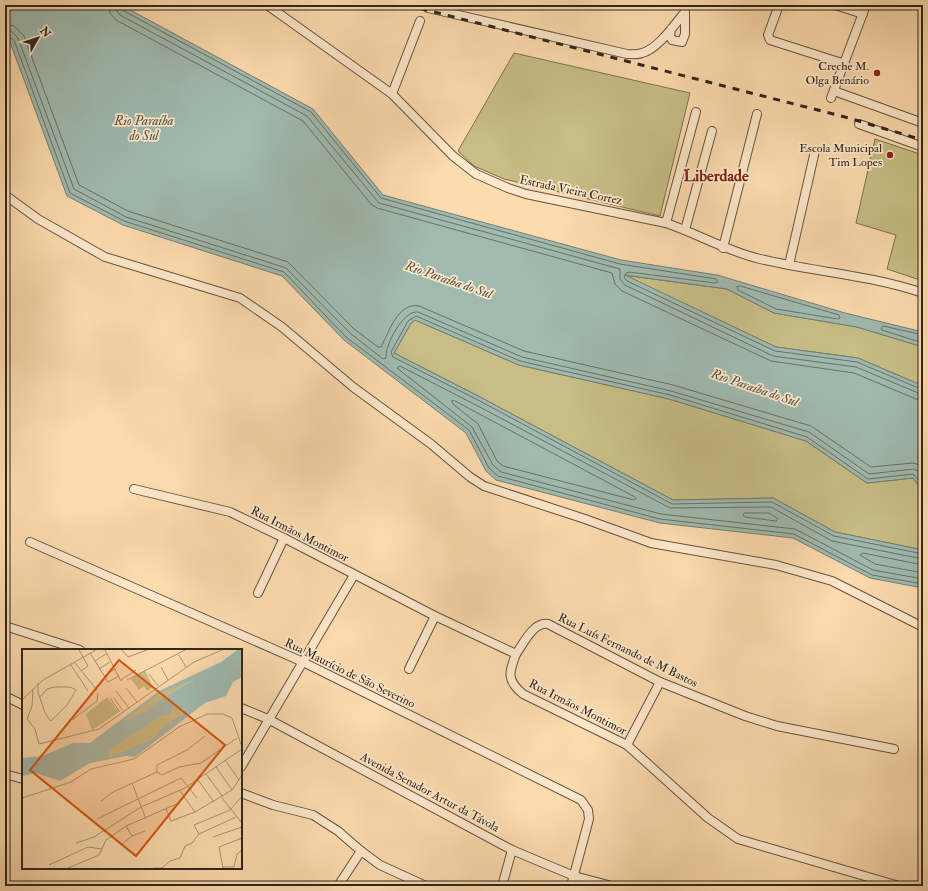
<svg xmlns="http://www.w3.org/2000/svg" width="928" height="891" font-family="'IM FELL Double Pica',serif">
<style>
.green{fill:#c7bd85;stroke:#7c7151}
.water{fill:#a0bab0;stroke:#747e75}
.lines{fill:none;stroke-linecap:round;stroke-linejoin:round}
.shore{stroke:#687066;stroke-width:1}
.street-casing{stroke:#645241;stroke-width:10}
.street{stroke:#fde8ca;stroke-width:8}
.rail{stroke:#31251d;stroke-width:3;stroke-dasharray:7 7;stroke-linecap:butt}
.poi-dot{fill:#8f2418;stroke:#fde8ca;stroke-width:1.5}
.labels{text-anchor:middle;stroke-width:3.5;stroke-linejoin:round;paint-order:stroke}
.poi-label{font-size:12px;fill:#31251d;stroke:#fde8ca;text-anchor:end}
.street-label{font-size:12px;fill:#31251d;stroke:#fde8ca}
.water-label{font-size:13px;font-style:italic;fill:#525249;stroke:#fde8ca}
.district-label{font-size:16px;font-weight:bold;fill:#7a1f14;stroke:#fde8ca}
.inset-road{fill:none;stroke:#ab9274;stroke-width:1}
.view{fill:#d6540e;fill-opacity:0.15;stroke:#d6540e;stroke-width:2}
.inset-edge{fill:none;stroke:#31251d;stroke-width:2}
</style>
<rect width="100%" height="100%" fill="#fcdbae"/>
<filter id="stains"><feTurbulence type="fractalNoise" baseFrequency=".005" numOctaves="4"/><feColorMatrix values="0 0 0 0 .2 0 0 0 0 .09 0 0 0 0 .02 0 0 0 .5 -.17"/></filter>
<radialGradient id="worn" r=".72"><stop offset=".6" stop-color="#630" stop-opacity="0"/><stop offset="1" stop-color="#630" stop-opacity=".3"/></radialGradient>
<g class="green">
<polygon points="514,53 690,93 660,216 504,179 474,166 458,151"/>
<polygon points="875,139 923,155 923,281 887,269 896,235 856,223"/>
<polygon points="623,275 727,289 774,313 857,327 923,347 923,386 858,358 776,347"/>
<polygon points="415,320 519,365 669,399 806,441 867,483 913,478 923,491 923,550 835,532 773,498 673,500 478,396 394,353 411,323"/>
</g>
<polygon class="water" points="5,5 121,5 313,109 383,195 621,260 717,275 845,313 923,332 923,347 857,327 774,313 727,289 625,275 776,347 858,358 923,386 923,491 913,478 867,483 806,441 669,399 519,365 415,320 411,323 394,353 478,396 673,500 773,498 835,532 923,550 923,588 870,578 793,538 660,523 496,480 486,471 466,433 344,340 282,276 123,225 67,196 10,42 5,38"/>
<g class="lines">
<g class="shore">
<polyline points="109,5 110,13 116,20 303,121 371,204 377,208 612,273 615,284 622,291 771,361 854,373 916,399 923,401"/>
<polyline points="115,5 116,10 120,15 307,116 379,203 620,269 620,279 625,285 773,356 856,367 923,395"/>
<polyline points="120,5 122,10 311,112 381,198 620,264 716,279 718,282 715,283 629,272 626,273 624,277 627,281 775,351 857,362 923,390"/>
<path d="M5,24L14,26L24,36L79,185L128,211L288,262L354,329L378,347H381C389,332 398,302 419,306L524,351L673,385L811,426L871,467L913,463L923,466"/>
<path d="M5,30L11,31L18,38L74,189L126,217L286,268L350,333L383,359L386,358C385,345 403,310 418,312L522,357L671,391L809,432L869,474L913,469L918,471L923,476"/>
<polyline points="5,35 14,40 70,193 124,221 284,272 346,337 469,430 489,468 498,476 660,519 794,534 872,575 923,584"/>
<polygon points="740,286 839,315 840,318 838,319 776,309 738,290 737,287"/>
<polyline points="923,335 883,326 881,328 882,330 923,343"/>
<polygon points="455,401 635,497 636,499 634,500 503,466 497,461 478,424 453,404 452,401"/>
<polyline points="923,485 913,474 868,479 807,437 670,395 520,361 416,316 408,321 391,352 393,357 476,399 672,504 772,502 834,536 923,554"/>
<polygon points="745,513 769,513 778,519 776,521 745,517 743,515"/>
<polyline points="923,559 832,541 771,507 670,508 474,404 400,366 397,368 472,427 493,465 501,472 661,514 795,529 873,570 923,579"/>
<polyline points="923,565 863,553 860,555 875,564 923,573"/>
</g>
<defs>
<g id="street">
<path d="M267,5L392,94L453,156L476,174L508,188L526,194L666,223C698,234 727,251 760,259C814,272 870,275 923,293"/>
<polyline points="779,5 768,35 770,40 845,64"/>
<polyline points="835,5 863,14"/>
<path d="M428,8L627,54C632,54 637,55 642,53C658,49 675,24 685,12V34L682,42L672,40L670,36L671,29"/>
<polyline points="834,91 923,123"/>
<polyline points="392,94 420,21"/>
<polyline points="831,98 866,5"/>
<polyline points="859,124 923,147"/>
<polyline points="5,195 38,219 105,257 240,298 282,327 353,387 431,444 470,477 484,486 585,519 651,543 776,565 832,581 923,627"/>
<polyline points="666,223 696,112"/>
<polyline points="685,230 712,131"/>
<polyline points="723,248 757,114"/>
<polyline points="789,265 815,151"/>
<path d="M134,489L230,512L284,538L435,616L516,654C509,672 506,680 523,694L627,745L708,818L738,839L899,886"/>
<polyline points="30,542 303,662 581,800 588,810 589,819 571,886"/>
<polyline points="258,593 284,538"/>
<polyline points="5,626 80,650"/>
<path d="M516,654C524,643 533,622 548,624L660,682L745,716L777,726L894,749"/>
<polyline points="409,669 435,616"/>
<polyline points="5,696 23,705"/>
<polyline points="241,708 268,719 512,850 574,876 612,886"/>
<polyline points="627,745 660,682"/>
<polyline points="241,767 354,575"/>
<polyline points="5,774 23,779"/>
<polyline points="241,793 273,805 313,815 338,831 361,851 380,865 426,886"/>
<polyline points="338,886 361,851"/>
<polyline points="502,886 512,850"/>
</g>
</defs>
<use href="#street" class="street-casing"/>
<use href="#street" class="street"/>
<polyline class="rail" points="407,5 845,117 923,140"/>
</g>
<g class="poi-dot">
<circle cx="877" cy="73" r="4"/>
<circle cx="890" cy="155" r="4"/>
</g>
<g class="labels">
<g class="poi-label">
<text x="869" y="70">Creche M.<tspan x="869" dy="14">Olga Benário</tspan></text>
<text x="882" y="152">Escola Municipal<tspan x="882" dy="14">Tim Lopes</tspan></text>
</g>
<g class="street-label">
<text transform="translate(571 190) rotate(12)" y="4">Estrada Vieira Cortez</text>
<text transform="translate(300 534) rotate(27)" y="4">Rua Irmãos Montimor</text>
<text transform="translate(628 650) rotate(26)" y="4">Rua Luís Fernando de M Bastos</text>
<text transform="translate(350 673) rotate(26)" y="4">Rua Maurício de São Severino</text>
<text transform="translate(578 707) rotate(27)" y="4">Rua Irmãos Montimor</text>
<text transform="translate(430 792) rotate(28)" y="4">Avenida Senador Artur da Távola</text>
</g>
<g class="water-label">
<text x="144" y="125">Rio Paraíba<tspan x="144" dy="15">do Sul</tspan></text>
<text transform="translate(449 279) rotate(19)" y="5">Rio Paraíba do Sul</text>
<text transform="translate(755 387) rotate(19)" y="5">Rio Paraíba do Sul</text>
</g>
<g class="district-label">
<text x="716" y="181">Liberdade</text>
</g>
</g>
<g transform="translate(22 649)">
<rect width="220" height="220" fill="#fcdbae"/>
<path d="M123,21L131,38L125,42L122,37L117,41L109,30ZM176,28L133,54L124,62L100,73L139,44ZM85,48L97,63L70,81L64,65ZM152,59H160L163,63L141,77L132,89L88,108L86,102L138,68L149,65Z" fill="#c7bd85"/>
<path d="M215,1H220V28L211,33L204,47L183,54L113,108L104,107L68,114L38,132L14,124L0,127V109L20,107L51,94H68L137,42L199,13ZM173,30L133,54L124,62L102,72L139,44ZM152,59H160L163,63L141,77L132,89L88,108L86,102L138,68L149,65Z" fill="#a0bab0" fill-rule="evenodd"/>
<path class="inset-road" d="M57,1L66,17L59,22M83,1L99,32M100,1L106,8L125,1M68,4L86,33L97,27M157,6L164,18M73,12L84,5M53,14L75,41M49,16L66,42M139,18L146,31M77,20L88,13M127,25L136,37M82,27L93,20M99,31L114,21M105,31L163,1M16,34V43L23,64L29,72L45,56L54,41L48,38H33L25,40L18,48M104,39L115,53M11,40L10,57L5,70L13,80L17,95L77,80L172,13L200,1M94,42L107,59M88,49L98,63M92,49L101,62M0,51L21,31L74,1M50,71L75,52L76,44M203,111L217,131M194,118L210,141M135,123V116L165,101L183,87M184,125L201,148M176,131L192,153M110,134L124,170M158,142L173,163M0,149L49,133L69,120L112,110L157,78L185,65H201L210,69L220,98M200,149L220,174M79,152L91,143L135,123L140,126L157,118L179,114L215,89M144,160L149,172L173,163L210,141L220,126M214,168L177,185L172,176L208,161L220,147M75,170L159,129L175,149M110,187L123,182M191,188L220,178M54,194L72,188L119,158L163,139L220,100M99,196L110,187L104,177M27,216L66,198L80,200M201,218H212L215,205L220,201M46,219L77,206L84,191L104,177L157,154M131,219H140L148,212L158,209L163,197L170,194L177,185M201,219L197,198L220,189"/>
<path class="view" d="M97,11L203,96L114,207L8,121Z"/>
<rect width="220" height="220" class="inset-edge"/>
</g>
<rect width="928" height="891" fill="none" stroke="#fcdbae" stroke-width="20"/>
<rect x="6" y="6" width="916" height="879" fill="none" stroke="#31251d" stroke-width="2"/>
<rect x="10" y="10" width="908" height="871" fill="none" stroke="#31251d"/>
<g transform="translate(38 38) rotate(51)" stroke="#fde8ca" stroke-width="3" paint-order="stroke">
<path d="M0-3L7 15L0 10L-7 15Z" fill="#31251d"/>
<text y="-6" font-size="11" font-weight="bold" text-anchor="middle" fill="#31251d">N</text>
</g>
<rect width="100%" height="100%" filter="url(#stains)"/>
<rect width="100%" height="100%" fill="url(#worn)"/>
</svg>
